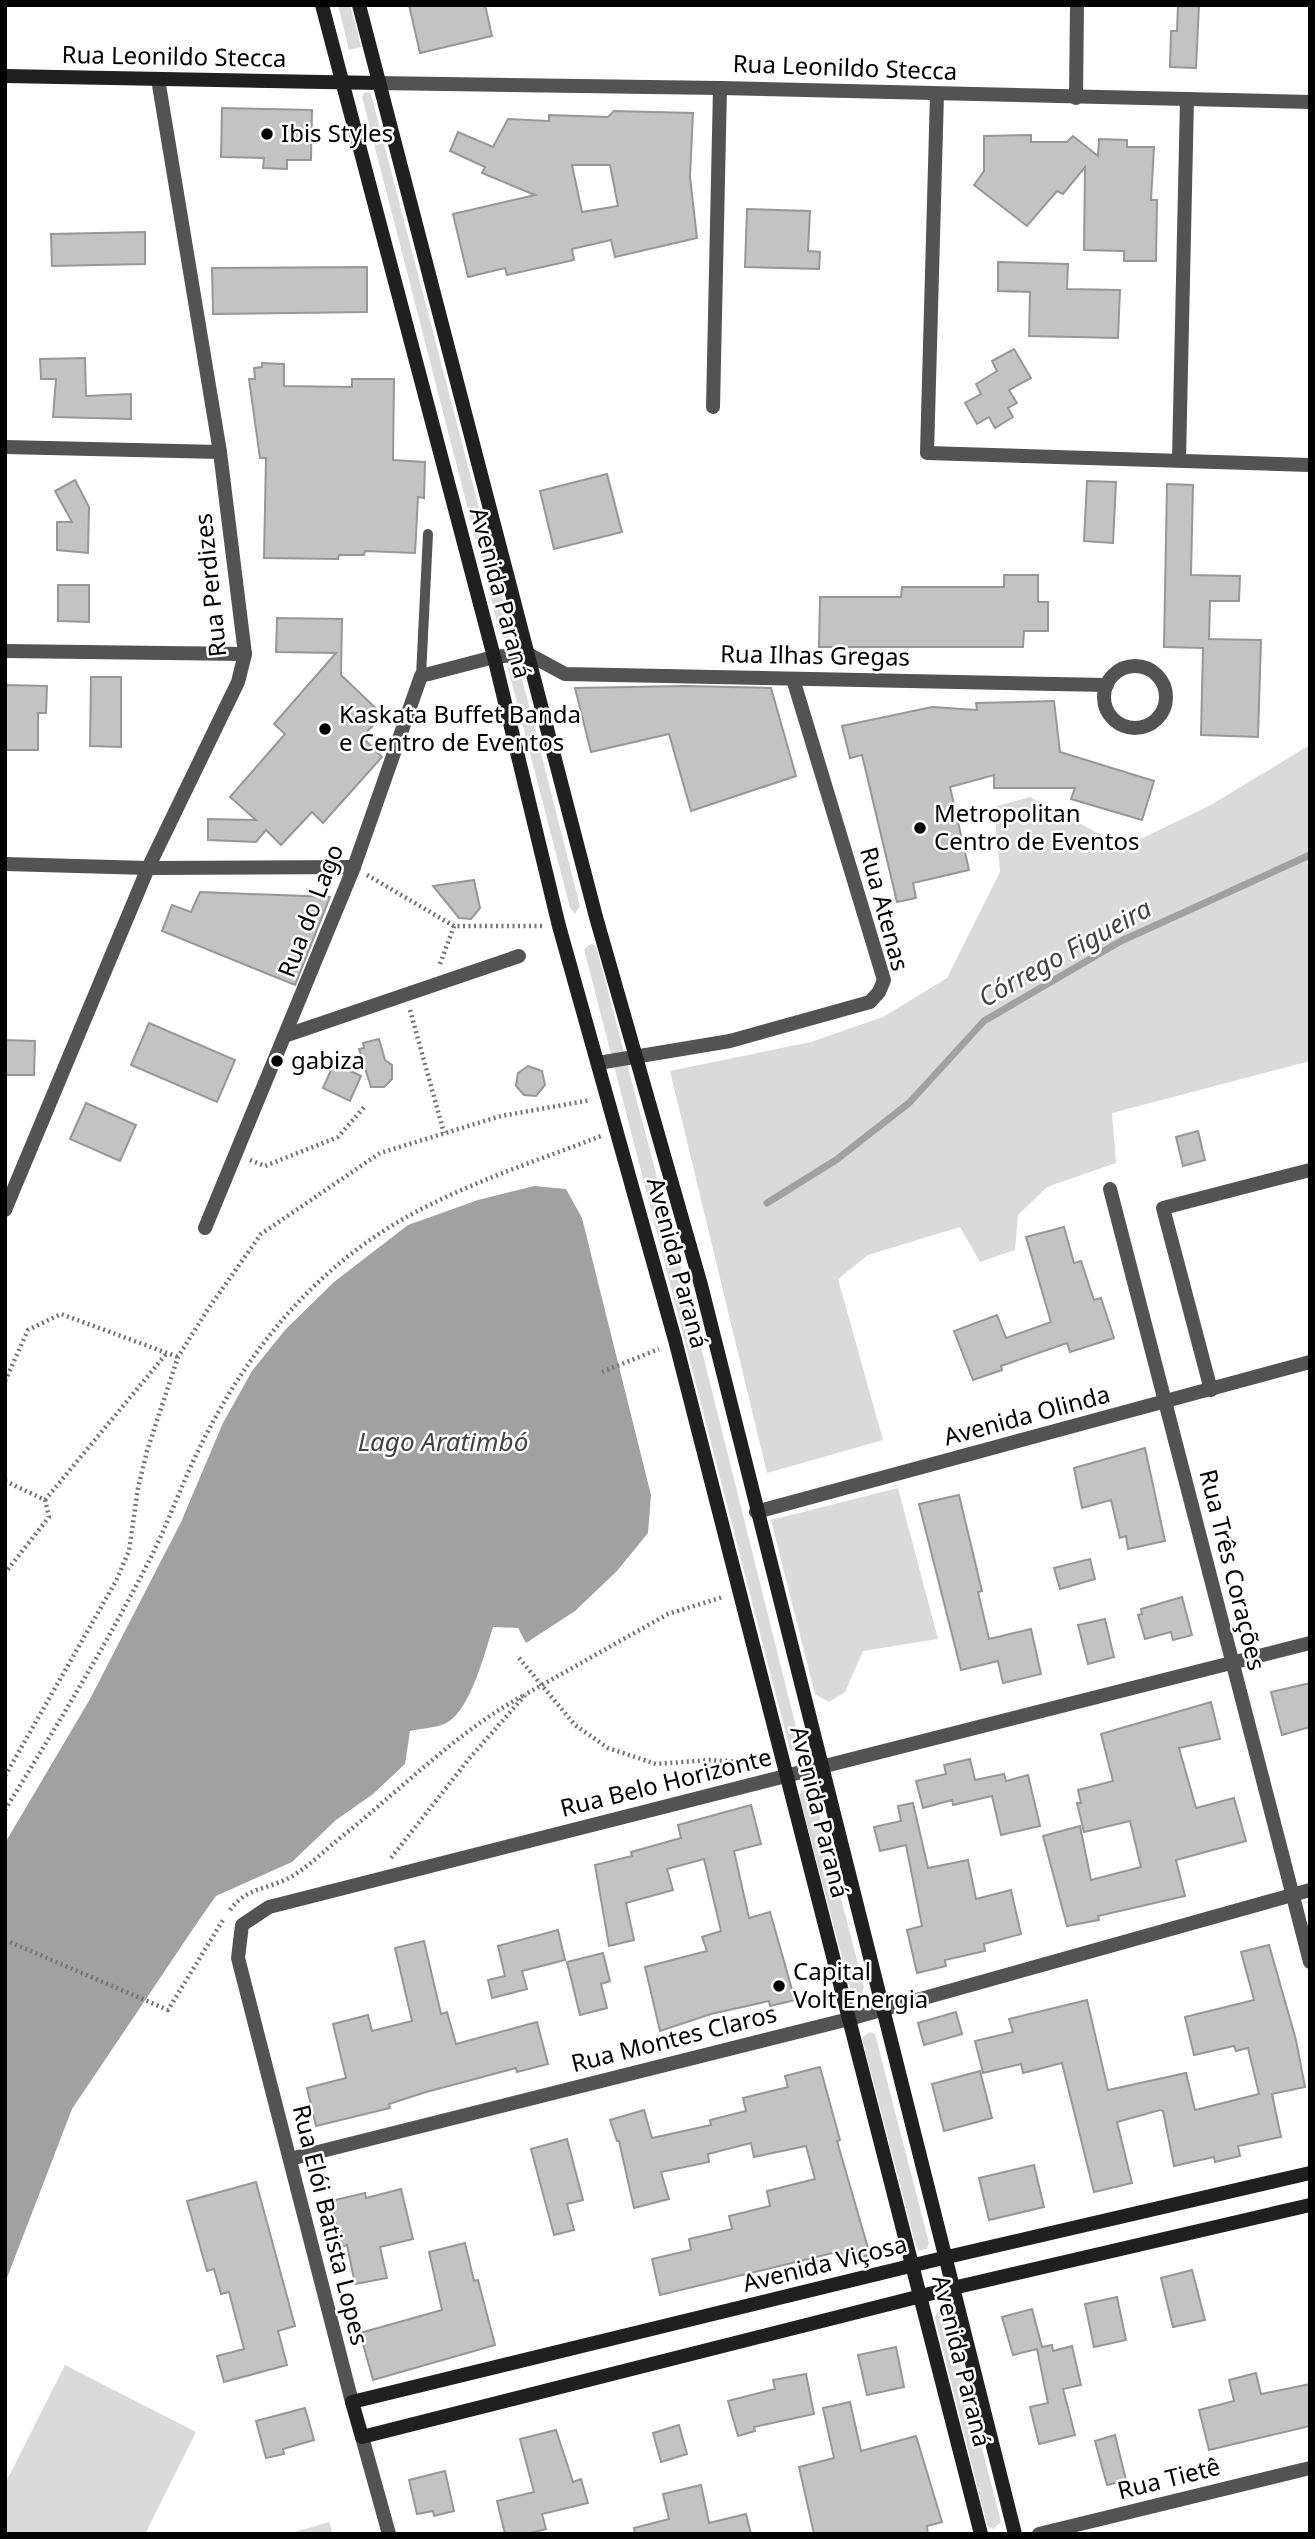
<svg xmlns="http://www.w3.org/2000/svg" width="1315" height="2539" font-family="'Noto Sans',sans-serif">
<style>
.green{fill:#dadada}
.water{fill:#a1a1a1}
.lines{fill:none;stroke-linecap:round;stroke-linejoin:round}
.stream{stroke:#a1a1a1;stroke-width:7}
.building{fill:#c3c3c3;stroke:#979797;stroke-width:2;fill-rule:evenodd}
.path{stroke:#757575;stroke-width:4.5;stroke-dasharray:2 3.5;stroke-linecap:butt}
.lane{stroke:#535353;stroke-width:10}
.street{stroke:#535353;stroke-width:14}
.secondary{stroke:#202020;stroke-width:14}
.poi-dot{fill:#000;stroke:#fff;stroke-width:2.5}
.labels{text-anchor:middle;stroke-width:5;stroke-linejoin:round;paint-order:stroke}
.street-label{font-size:24px;fill:#000;stroke:#fff}
.poi-label{font-size:24px;fill:#000;stroke:#fff;text-anchor:start}
.water-label{font-size:26px;font-style:italic;fill:#424242;stroke:#fff}
</style>
<rect width="100%" height="100%" fill="#fff"/>
<g class="green">
<polygon points="338,5 350,5 361,47 349,50"/>
<polygon points="365,92 371,94 511,631 510,637 505,639 500,634 362,97"/>
<polygon points="511,662 518,663 580,906 575,914 570,908 508,668"/>
<polygon points="1310,745 1310,1061 1112,1113 1116,1163 1047,1187 1018,1215 1015,1250 980,1262 960,1227 868,1255 838,1279 883,1440 767,1473 670,1071 811,1042 883,1017 947,978 1000,872 994,807 1030,797 1124,847 1209,806"/>
<polygon points="591,944 596,946 688,1295 801,1747 799,1753 790,1750 584,949"/>
<polygon points="898,1488 938,1639 863,1651 845,1692 829,1702 815,1694 771,1520"/>
<polygon points="807,1788 813,1791 864,1987 862,1993 857,1995 851,1991 799,1795"/>
<polygon points="869,2032 875,2034 929,2243 927,2249 919,2251 916,2246 862,2038"/>
<polygon points="942,2311 947,2313 1001,2522 993,2529 987,2525 935,2318 937,2312"/>
<polygon points="65,2365 196,2432 145,2534 5,2534 5,2484"/>
<polygon points="329,2522 333,2534 288,2534"/>
</g>
<path class="water" d="M534,1186L566,1189L582,1218L651,1495L648,1533L617,1571L575,1611L526,1643L518,1628L493,1627C485,1652 471,1708 448,1722C439,1728 421,1728 410,1731L405,1764L373,1794L336,1820L292,1862L216,1896L197,1923L72,2109L5,2283V1843L90,1699L181,1522L223,1423L252,1371L285,1330L334,1282L408,1225L478,1200Z"/>
<g class="lines">
<polyline class="stream" points="767,1203 836,1160 909,1103 984,1021 1121,941 1310,855"/>
</g>
<g class="building">
<polygon points="409,5 485,5 492,36 420,53"/>
<polygon points="1178,5 1199,5 1196,68 1170,67 1171,31 1177,31"/>
<polygon points="222,108 312,110 311,160 287,160 287,169 263,168 264,158 221,157"/>
<path d="M614,111L693,113L690,177L697,238L615,257L611,240L572,249L574,260L507,275L505,268L468,277L453,214L535,195L482,173L485,167L450,151L458,132L493,147L508,119L549,121V115L608,117ZM572,165H610L618,206L582,212Z"/>
<polygon points="1031,135 1031,142 1067,142 1073,136 1098,156 1099,139 1127,140 1127,147 1154,147 1151,200 1157,200 1156,261 1124,261 1124,251 1084,250 1085,167 1063,194 1057,191 1027,226 974,185 984,171 984,136"/>
<polygon points="747,209 810,211 808,251 820,252 819,269 745,267"/>
<polygon points="145,232 145,264 52,266 51,234"/>
<polygon points="998,262 1068,264 1067,289 1120,290 1118,338 1029,336 1030,292 998,291"/>
<polygon points="367,267 367,312 213,314 212,268"/>
<polygon points="1014,349 1031,378 1009,390 1017,403 1008,408 1013,417 995,428 989,417 977,424 965,403 981,394 976,384 997,371 992,361"/>
<polygon points="85,358 86,396 131,394 131,419 53,417 56,379 41,379 40,359"/>
<polygon points="262,363 284,364 284,386 352,387 352,379 394,379 393,460 425,462 424,498 418,497 415,553 365,551 364,555 339,555 338,559 264,558 266,458 260,458 249,379 255,379 254,368 262,367"/>
<polygon points="607,474 622,532 554,549 540,491"/>
<polygon points="75,480 89,507 88,553 57,550 57,522 72,522 55,491"/>
<polygon points="1087,481 1116,482 1113,543 1084,541"/>
<polygon points="1167,484 1193,485 1191,575 1240,576 1239,601 1210,601 1209,639 1261,640 1258,737 1201,735 1203,648 1164,647"/>
<polygon points="1004,575 1038,575 1038,602 1048,602 1048,631 1024,631 1023,647 819,647 820,597 901,597 902,587 1004,587"/>
<polygon points="58,585 89,585 89,622 58,621"/>
<polygon points="277,618 342,619 341,675 383,715 362,737 382,757 323,823 312,812 281,845 266,830 256,842 208,840 208,819 256,820 230,797 285,734 274,724 336,653 276,652"/>
<polygon points="91,677 121,677 121,747 90,746"/>
<polygon points="5,685 47,686 46,713 38,713 38,750 5,750"/>
<polygon points="685,686 771,688 796,776 691,811 669,734 591,752 575,688"/>
<polygon points="1054,701 1060,752 1154,781 1142,820 1071,799 1075,788 994,788 994,775 950,787 969,870 913,883 916,898 897,902 862,755 850,758 842,726 932,707 977,710 976,703"/>
<polygon points="474,880 480,908 471,919 459,918 433,886"/>
<polygon points="200,892 330,897 295,985 162,931 172,905 191,912"/>
<polygon points="149,1023 235,1060 217,1102 131,1065"/>
<polygon points="379,1039 385,1060 392,1065 392,1079 384,1087 371,1087 359,1049 364,1048 363,1043"/>
<polygon points="5,1040 35,1041 34,1075 5,1075"/>
<polygon points="334,1063 361,1076 350,1101 323,1088"/>
<polygon points="528,1066 542,1071 545,1085 536,1096 524,1095 516,1086 518,1073"/>
<polygon points="86,1103 136,1125 120,1161 70,1139"/>
<polygon points="1198,1131 1205,1160 1183,1166 1176,1137"/>
<polygon points="1064,1227 1074,1263 1081,1261 1094,1300 1101,1298 1114,1338 1070,1352 1067,1343 1001,1366 1002,1370 973,1380 954,1331 997,1315 1006,1338 1051,1322 1026,1237"/>
<polygon points="1145,1448 1165,1541 1128,1549 1126,1536 1120,1538 1111,1500 1082,1508 1074,1468"/>
<polygon points="959,1495 982,1591 978,1592 989,1639 1031,1629 1041,1674 1003,1683 998,1661 961,1670 919,1504"/>
<polygon points="1090,1559 1095,1579 1060,1589 1054,1568"/>
<polygon points="1182,1597 1192,1635 1173,1640 1171,1632 1145,1639 1138,1615 1142,1614 1141,1609"/>
<polygon points="1105,1619 1114,1657 1088,1664 1078,1625"/>
<polygon points="1310,1683 1310,1727 1282,1735 1271,1692"/>
<polygon points="1211,1702 1220,1739 1179,1748 1196,1808 1234,1798 1246,1841 1176,1860 1185,1896 1098,1916 1099,1920 1067,1926 1043,1836 1080,1826 1091,1880 1141,1867 1130,1821 1084,1832 1077,1803 1081,1803 1078,1790 1113,1781 1101,1734"/>
<polygon points="970,1759 975,1780 1004,1774 1006,1781 1028,1775 1040,1826 1001,1835 992,1796 953,1805 952,1800 923,1808 916,1781 946,1774 944,1765"/>
<polygon points="913,1803 928,1868 968,1860 976,1899 1011,1890 1021,1934 984,1944 985,1951 945,1960 946,1966 917,1973 907,1930 922,1926 906,1845 880,1851 874,1827 901,1821 898,1806"/>
<polygon points="751,1805 761,1844 734,1851 749,1918 770,1912 795,2000 770,2006 769,2001 711,2014 660,2031 645,1967 707,1951 702,1937 721,1931 704,1859 667,1869 673,1890 626,1903 634,1940 609,1946 595,1865 632,1856 631,1852 681,1838 678,1825"/>
<polygon points="558,1930 565,1960 522,1971 527,1989 492,1998 488,1980 505,1976 498,1946"/>
<polygon points="424,1941 441,2014 447,2012 456,2044 537,2022 548,2064 517,2072 516,2068 426,2092 389,2104 390,2108 316,2126 307,2088 346,2078 333,2024 368,2015 372,2031 412,2021 395,1948"/>
<polygon points="1269,1945 1296,2040 1305,2087 1272,2094 1281,2137 1238,2146 1240,2156 1215,2162 1214,2157 1174,2166 1163,2111 1160,2110 1117,2122 1132,2183 1094,2192 1062,2063 1023,2073 1021,2064 983,2073 975,2041 1013,2032 1009,2019 1087,2000 1108,2090 1186,2073 1195,2110 1259,2094 1248,2048 1236,2051 1234,2046 1194,2055 1185,2017 1254,2000 1241,1952"/>
<polygon points="603,1953 610,1981 601,1984 607,2008 580,2015 567,1962"/>
<polygon points="956,2012 962,2034 924,2045 918,2023"/>
<polygon points="820,2067 840,2140 837,2141 870,2255 839,2262 837,2252 660,2295 652,2259 691,2250 689,2239 732,2229 729,2216 770,2206 767,2191 815,2179 806,2146 754,2157 751,2143 708,2154 709,2162 661,2172 669,2199 634,2208 619,2141 617,2141 610,2120 644,2110 652,2138 711,2125 710,2120 746,2111 743,2098 788,2087 785,2076"/>
<polygon points="980,2071 992,2118 944,2131 932,2084"/>
<polygon points="567,2139 583,2200 567,2204 574,2230 554,2235 531,2149"/>
<polygon points="1034,2165 1044,2207 989,2220 979,2178"/>
<polygon points="256,2182 295,2326 278,2331 287,2365 224,2382 217,2356 244,2349 229,2292 221,2294 214,2269 207,2271 187,2201"/>
<polygon points="401,2189 413,2239 380,2247 387,2278 355,2284 347,2245 341,2247 331,2201 365,2193 366,2198"/>
<polygon points="465,2243 474,2281 478,2280 495,2345 373,2380 360,2333 442,2310 429,2252"/>
<polygon points="1192,2270 1205,2320 1173,2327 1161,2278"/>
<polygon points="1117,2297 1126,2340 1094,2347 1085,2304"/>
<polygon points="1032,2309 1042,2347 1052,2345 1053,2351 1072,2346 1081,2385 1063,2389 1075,2435 1039,2444 1030,2407 1048,2403 1037,2349 1013,2355 1002,2317"/>
<polygon points="896,2347 904,2387 867,2395 858,2355"/>
<polygon points="1256,2373 1261,2394 1310,2384 1310,2426 1209,2450 1199,2410 1234,2401 1229,2380"/>
<polygon points="806,2374 814,2414 754,2427 755,2431 738,2436 728,2401 775,2389 773,2380"/>
<polygon points="850,2402 861,2451 916,2436 942,2522 927,2526 928,2534 814,2534 799,2467 834,2458 823,2408"/>
<polygon points="305,2408 314,2440 283,2449 284,2454 266,2458 256,2421"/>
<polygon points="679,2425 687,2454 661,2462 653,2433"/>
<polygon points="556,2430 573,2482 581,2479 588,2503 542,2514 546,2529 527,2534 505,2534 497,2501 534,2492 520,2439"/>
<polygon points="1115,2435 1126,2480 1107,2485 1095,2441"/>
<polygon points="445,2471 454,2511 434,2516 433,2511 417,2514 409,2480"/>
<polygon points="701,2485 709,2523 746,2514 751,2534 635,2534 634,2528 669,2519 663,2494"/>
</g>
<g class="lines">
<g class="path">
<polyline points="367,875 454,926"/>
<polyline points="440,964 454,926 544,926"/>
<polyline points="410,1010 444,1133"/>
<polyline points="250,1160 265,1166 338,1137 365,1106"/>
<polyline points="602,1372 659,1349"/>
<polyline points="5,1381 28,1330 61,1314 178,1357"/>
<polyline points="5,1481 45,1500 49,1517 5,1573"/>
<polyline points="45,1500 167,1353"/>
<polyline points="519,1658 575,1725 608,1748 656,1764 710,1760 741,1762 746,1767"/>
<polyline points="5,1776 116,1581 129,1551 138,1488 147,1451 178,1357 208,1309 261,1234 380,1153 501,1116 591,1100"/>
<path d="M5,1810C56,1727 107,1644 151,1557C168,1523 181,1486 198,1451C238,1368 294,1293 370,1240C438,1192 524,1166 601,1136"/>
<polyline points="391,1858 468,1760 526,1694 668,1614 723,1597"/>
<path d="M230,1910C247,1887 266,1890 289,1878C307,1868 324,1851 340,1838C402,1789 456,1732 526,1694"/>
<polyline points="5,1940 168,2010 223,1920"/>
</g>
<polyline class="lane" points="421,676 428,534"/>
<g class="street">
<polyline points="378,83 720,88 1310,102"/>
<polyline points="937,94 927,453 1310,465"/>
<polyline points="1076,98 1077,5"/>
<polyline points="713,407 720,88"/>
<polyline points="5,447 220,452"/>
<polyline points="1179,459 1187,99"/>
<polyline points="5,651 245,654"/>
<circle cx="1135" cy="697" r="31"/>
<polyline points="5,864 148,868 354,867"/>
<polyline points="287,1035 519,956"/>
<polyline points="598,1063 730,1041 870,1002 879,992 884,980 793,679"/>
<polyline points="1110,1189 1310,1962"/>
<polyline points="5,1210 148,868 238,682 245,654 220,452 158,79"/>
<polyline points="205,1228 354,867 421,676 494,657 528,654 565,674 1107,685"/>
<polyline points="1211,1390 1163,1208 1310,1170"/>
<polyline points="756,1512 1310,1362"/>
<polyline points="290,2159 849,2019 1310,1890"/>
<polyline points="352,2402 238,1958 242,1925 269,1907 1310,1643"/>
<polyline points="362,2437 389,2534"/>
<polyline points="1039,2534 1310,2468"/>
</g>
<g class="secondary">
<polyline points="322,5 494,657 559,926 675,1340 981,2534"/>
<polyline points="359,5 596,917 701,1285 1015,2534"/>
<polyline points="5,76 378,83"/>
<polyline points="1310,2173 943,2258 352,2402 362,2437 953,2288 1310,2205"/>
</g>
</g>
<g class="poi-dot">
<circle cx="267" cy="134" r="7"/>
<circle cx="325" cy="729" r="7"/>
<circle cx="920" cy="828" r="7"/>
<circle cx="277" cy="1061" r="7"/>
<circle cx="779" cy="1986" r="7"/>
</g>
<g class="labels">
<g class="street-label">
<text transform="translate(174 57) rotate(1)" y="8">Rua Leonildo Stecca</text>
<text transform="translate(845 68) rotate(2)" y="8">Rua Leonildo Stecca</text>
<text transform="translate(211 585) rotate(-96)" y="8">Rua Perdizes</text>
<text transform="translate(500 593) rotate(75)" y="8">Avenida Paraná</text>
<text transform="translate(815 656) rotate(1)" y="8">Rua Ilhas Gregas</text>
<text transform="translate(884 909) rotate(75)" y="8">Rua Atenas</text>
<text transform="translate(311 911) rotate(-69)" y="8">Rua do Lago</text>
<text transform="translate(677 1263) rotate(75)" y="8">Avenida Paraná</text>
<text transform="translate(1027 1416) rotate(-15)" y="8">Avenida Olinda</text>
<text transform="translate(1232 1570) rotate(76)" y="8">Rua Três Corações</text>
<text transform="translate(666 1783) rotate(-14)" y="8">Rua Belo Horizonte</text>
<text transform="translate(819 1812) rotate(76)" y="8">Avenida Paraná</text>
<text transform="translate(674 2039) rotate(-14)" y="8">Rua Montes Claros</text>
<text transform="translate(330 2225) rotate(76)" y="8">Rua Elói Batista Lopes</text>
<text transform="translate(825 2264) rotate(-14)" y="8">Avenida Viçosa</text>
<text transform="translate(961 2361) rotate(76)" y="8">Avenida Paraná</text>
<text transform="translate(1169 2479) rotate(-14)" y="8">Rua Tietê</text>
</g>
<g class="poi-label">
<text x="281" y="142">Ibis Styles</text>
<text x="339" y="723">Kaskata Buffet Banda<tspan x="339" dy="28">e Centro de Eventos</tspan></text>
<text x="934" y="822">Metropolitan<tspan x="934" dy="28">Centro de Eventos</tspan></text>
<text x="291" y="1069">gabiza</text>
<text x="793" y="1980">Capital<tspan x="793" dy="28">Volt Energia</tspan></text>
</g>
<g class="water-label">
<text transform="translate(1065 953) rotate(-29)" y="9">Córrego Figueira</text>
<text x="443" y="1451">Lago Aratimbó</text>
</g>
</g>
<rect width="1315" height="2539" fill="none" stroke="#000000" stroke-width="14"/>
</svg>
